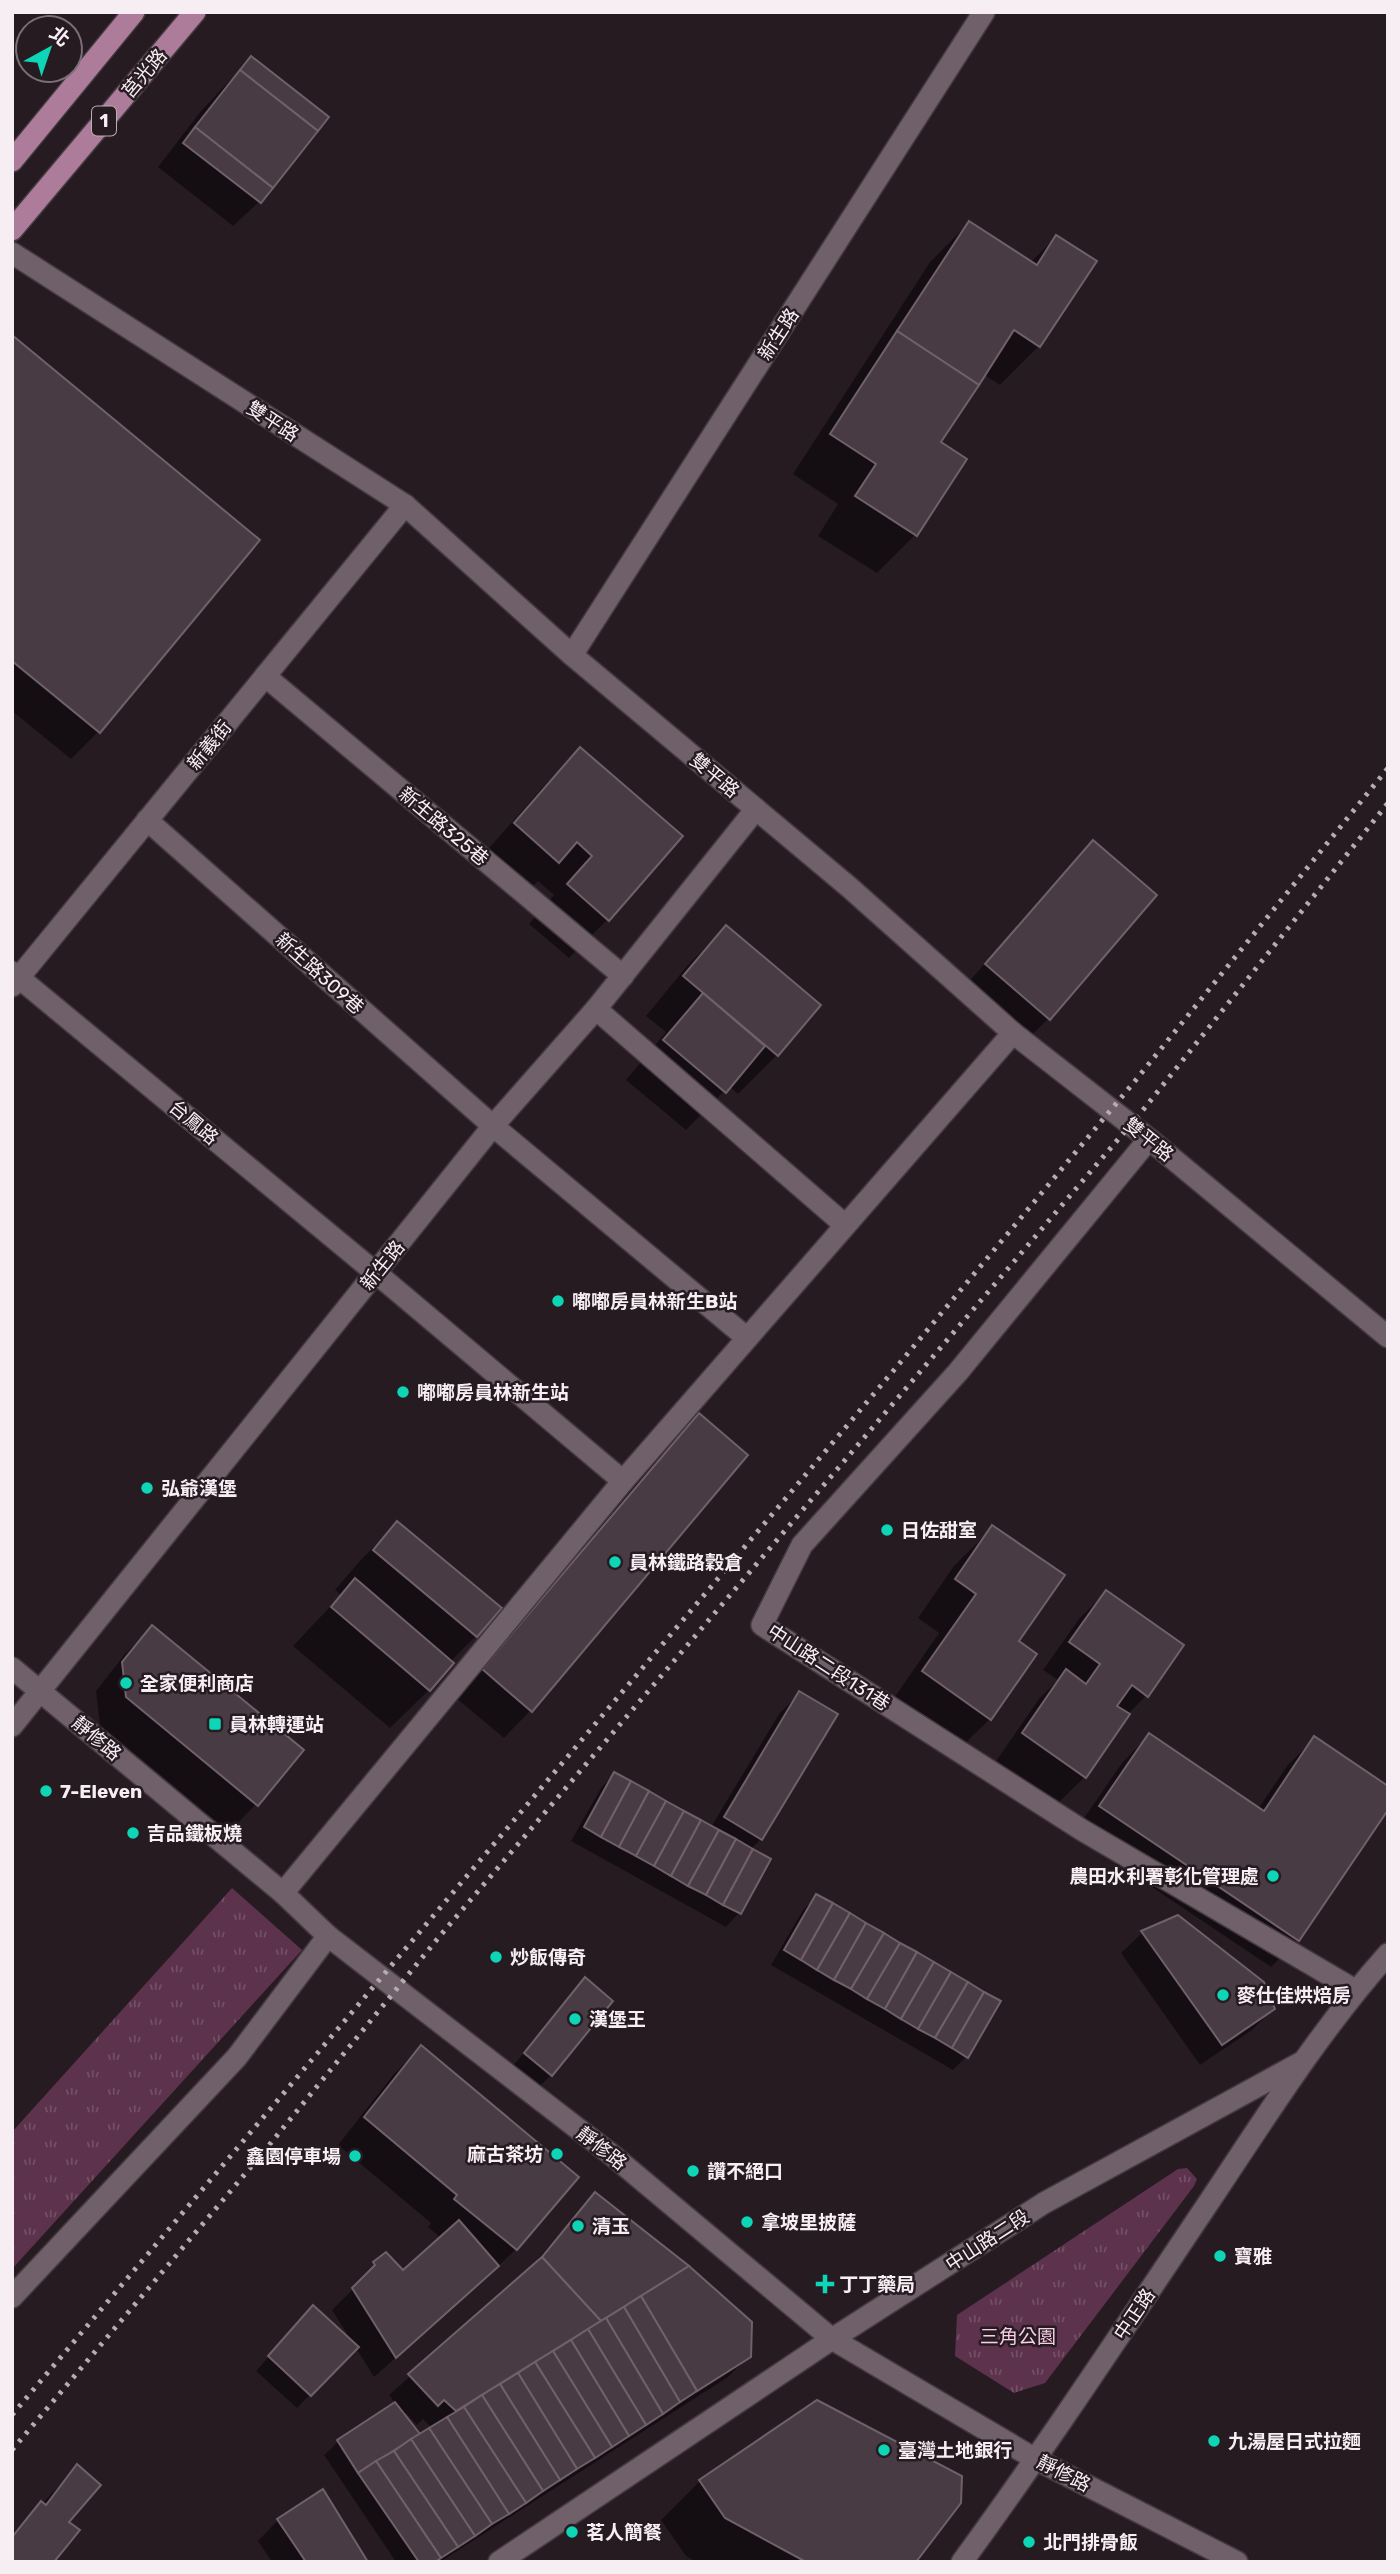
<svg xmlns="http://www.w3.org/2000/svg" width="1400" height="2574" font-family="Rubik,'Noto Sans TC',sans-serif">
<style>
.grass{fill:url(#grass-tufts)}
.shadow{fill:#0007;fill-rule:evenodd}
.building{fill:#493b43;stroke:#706069;stroke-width:2}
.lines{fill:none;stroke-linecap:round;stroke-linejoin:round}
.minor-casing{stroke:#43393f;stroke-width:24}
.tertiary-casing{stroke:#43393f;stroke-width:24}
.primary-casing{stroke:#43393f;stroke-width:24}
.minor{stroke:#706069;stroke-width:21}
.tertiary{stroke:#706069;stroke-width:21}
.primary{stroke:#ad7c9a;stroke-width:21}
.rail{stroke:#b6acb1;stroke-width:5;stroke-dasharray:3.5 7;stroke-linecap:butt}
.poi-dot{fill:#0dd5b5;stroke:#271b22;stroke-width:2.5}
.labels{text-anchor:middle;stroke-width:5;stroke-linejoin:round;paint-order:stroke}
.shield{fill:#271b22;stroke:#b9afb4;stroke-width:2}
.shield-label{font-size:18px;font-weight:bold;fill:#f7eef3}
.street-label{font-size:19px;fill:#f7eef3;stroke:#271b22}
.poi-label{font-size:19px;font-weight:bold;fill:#f7eef3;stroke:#271b22;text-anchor:start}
.park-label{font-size:19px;fill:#f8cde6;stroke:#271b22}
</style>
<defs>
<pattern id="grass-tufts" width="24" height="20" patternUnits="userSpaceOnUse" patternTransform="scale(1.75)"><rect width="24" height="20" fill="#5c324d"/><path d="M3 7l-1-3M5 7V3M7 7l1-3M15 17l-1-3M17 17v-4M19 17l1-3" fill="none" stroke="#745067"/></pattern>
</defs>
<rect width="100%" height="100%" fill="#271b22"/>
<g class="grass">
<polygon points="232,1888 302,1950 12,2269 12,2132"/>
<polygon points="1187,2168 1197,2179 1194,2186 1045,2383 1014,2393 955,2356 957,2315 1178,2169"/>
</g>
<g class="shadow">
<polygon points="251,58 326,117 259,202 233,226 158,167 201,111"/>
<polygon points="969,223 1030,263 1056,237 1094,261 1039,346 1000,385 983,374 939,443 915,535 877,573 818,536 838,504 793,474 930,262"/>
<polygon points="12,337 257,540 98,732 71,759 12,711"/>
<polygon points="581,749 680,836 607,920 569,958 529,924 554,895 538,881 519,900 476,863 542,788"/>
<polygon points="1093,843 1048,1019 1021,1046 960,992 1066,870"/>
<polygon points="726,927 819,1006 777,1055 738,1094 729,1086 686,1130 626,1080 666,1032 646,1016 687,966"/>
<polygon points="699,1416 531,1710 504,1738 456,1698 671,1443"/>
<polygon points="397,1523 476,1636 450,1662 429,1690 390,1728 293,1646 341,1595 335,1590 359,1562"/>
<polygon points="993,1527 1016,1641 990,1719 951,1757 885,1711 939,1633 918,1618 954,1566"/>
<polygon points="1106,1592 1146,1696 1128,1714 1085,1777 1057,1804 996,1761 1039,1699 1058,1680 1043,1670 1079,1619"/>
<polygon points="153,1627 256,1804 229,1832 100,1725 96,1691 125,1654"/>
<polygon points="800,1693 761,1839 751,1849 739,1913 726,1927 571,1841 601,1788 614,1774 711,1827 779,1714"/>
<polygon points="1149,1735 1258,1809 1287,1766 1314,1739 1298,1940 1271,1967 1073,1834 1122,1763"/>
<polygon points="817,1896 967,2056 953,2070 771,1965 803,1910"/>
<polygon points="1178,1917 1273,2009 1252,2030 1200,2065 1121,1953 1142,1933"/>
<polygon points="585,1980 551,2075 537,2089 511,2068"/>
<polygon points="421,2047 516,2249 488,2276 374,2377 356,2348 297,2408 256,2371 313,2307 352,2342 332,2310 355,2287 354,2284 375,2264 403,2272 441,2238 428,2227 431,2223 338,2145 394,2074"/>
<path d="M595,2194L688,2268L749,2356L728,2377L440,2562H396L324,2455L338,2442L396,2404L389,2395L520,2279ZM406,2413L417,2425L423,2419L432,2428L420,2436L403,2415Z"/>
<polygon points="78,2467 67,2522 12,2562 12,2534"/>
<polygon points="700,2481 913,2562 696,2562 686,2556 661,2520"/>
<polygon points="278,2520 366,2562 272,2562 258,2541"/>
</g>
<g class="building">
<polygon points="251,56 329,117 318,131 240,70"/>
<polygon points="240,70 318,131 273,188 195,127"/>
<polygon points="195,127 273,188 261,203 183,143"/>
<polygon points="969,221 1037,265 1056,235 1097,261 1040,347 1014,330 979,385 897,331"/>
<polygon points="897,331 979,385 941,442 967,459 917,536 855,496 876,464 830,434"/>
<polygon points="12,335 260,540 100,733 12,661"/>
<polygon points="580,747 683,836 609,921 567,884 592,856 577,842 559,863 514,823"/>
<polygon points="1093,840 1157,895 1050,1020 985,964"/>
<polygon points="726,925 821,1005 778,1056 683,976"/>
<polygon points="703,993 765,1046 726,1093 663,1040"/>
<polygon points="699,1413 748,1455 532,1712 482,1669"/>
<polygon points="397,1521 502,1608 477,1637 373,1550"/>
<polygon points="992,1525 1065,1575 1019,1641 1037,1654 991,1720 922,1671 976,1594 955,1579"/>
<polygon points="355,1578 454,1663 430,1691 331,1607"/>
<polygon points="1106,1590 1184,1645 1148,1697 1132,1685 1117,1706 1130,1714 1086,1778 1022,1733 1066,1669 1086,1684 1100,1664 1069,1642"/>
<polygon points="152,1625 304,1750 258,1806 126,1697 122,1662"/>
<polygon points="799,1691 838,1714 762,1840 724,1817"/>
<polygon points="1149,1733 1264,1811 1314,1736 1388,1786 1388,1810 1299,1941 1099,1806"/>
<polygon points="614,1772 631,1781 601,1837 584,1827"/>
<polygon points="631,1781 649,1791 619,1847 601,1837"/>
<polygon points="649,1791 666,1801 636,1856 619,1847"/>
<polygon points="666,1801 684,1811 654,1866 636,1856"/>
<polygon points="684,1811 701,1820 671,1876 654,1866"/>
<polygon points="701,1820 719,1830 688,1886 671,1876"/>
<polygon points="719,1830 736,1839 706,1895 688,1886"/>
<polygon points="736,1839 753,1849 723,1905 706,1895"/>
<polygon points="753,1849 771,1859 741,1914 723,1905"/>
<polygon points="816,1894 833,1903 801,1960 784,1950"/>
<polygon points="833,1903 850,1913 817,1970 801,1960"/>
<polygon points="850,1913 866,1923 834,1980 817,1970"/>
<polygon points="1178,1915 1264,1982 1275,2009 1222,2045 1141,1931"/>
<polygon points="866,1923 884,1933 851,1989 834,1980"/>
<polygon points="884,1933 900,1943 867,1999 851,1989"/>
<polygon points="900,1943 917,1952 885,2009 867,1999"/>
<polygon points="917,1952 934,1962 901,2019 885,2009"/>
<polygon points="934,1962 951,1972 918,2029 901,2019"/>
<polygon points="951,1972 968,1982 935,2038 918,2029"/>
<polygon points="585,1977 613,2001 552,2076 524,2053"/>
<polygon points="968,1982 984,1992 952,2048 935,2038"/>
<polygon points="984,1992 1001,2001 968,2058 952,2048"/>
<polygon points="421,2045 579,2177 517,2250 454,2199 457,2195 364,2117"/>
<polygon points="595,2192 689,2266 601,2321 542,2257"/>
<polygon points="459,2220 499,2266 396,2358 352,2288 375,2265 373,2262 386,2252 403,2270"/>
<polygon points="542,2257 601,2321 456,2411 444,2400 438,2406 408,2374"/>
<polygon points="689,2266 752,2322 751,2357 697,2391 641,2296"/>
<polygon points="641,2296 697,2391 680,2402 624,2307"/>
<polygon points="313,2305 359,2347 311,2396 268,2356"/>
<polygon points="624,2307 680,2402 663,2414 606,2318"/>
<polygon points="606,2318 663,2414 646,2425 588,2329"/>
<polygon points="588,2329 646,2425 629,2436 571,2340"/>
<polygon points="571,2340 629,2436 612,2447 553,2351"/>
<polygon points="553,2351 612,2447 595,2458 535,2362"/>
<polygon points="535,2362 595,2458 577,2469 518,2373"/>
<polygon points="518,2373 577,2469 560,2480 500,2384"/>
<polygon points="500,2384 560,2480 543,2491 482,2395"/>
<polygon points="482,2395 543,2491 526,2503 464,2407"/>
<polygon points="817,2400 962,2476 961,2503 916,2562 806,2562 725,2518 699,2480"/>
<polygon points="395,2402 420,2434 358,2473 337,2440"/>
<polygon points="464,2407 526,2503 509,2514 447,2417"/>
<polygon points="447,2417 509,2514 492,2524 429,2428"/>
<polygon points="429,2428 492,2524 475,2536 411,2439"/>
<polygon points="411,2439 475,2536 458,2547 394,2451"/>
<polygon points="394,2451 458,2547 441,2558 376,2461"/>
<polygon points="376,2461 441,2558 435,2562 419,2562 358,2473"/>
<polygon points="77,2464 101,2485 69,2522 80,2530 54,2562 12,2562 12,2537 41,2501 46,2505"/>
<polygon points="323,2489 368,2562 306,2562 277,2519"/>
</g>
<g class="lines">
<defs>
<g id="minor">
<polyline points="12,253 405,505 572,655 849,887 1013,1033 1149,1139 1388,1337"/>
<polyline points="572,655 984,12"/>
<polyline points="265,676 623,976"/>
<polyline points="147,820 493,1126 747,1338"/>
<polyline points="12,972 376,1273 623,1481"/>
<polyline points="12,986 405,505"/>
<polyline points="596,1009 845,1225"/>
<polyline points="1149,1139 958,1372 802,1545 762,1625 1082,1830 1355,1990"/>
<polyline points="12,1726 493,1126 596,1009 756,809"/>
<polyline points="283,1893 623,1481 1013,1033"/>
<polyline points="12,2297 237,2057 328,1936"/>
<polyline points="499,2562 832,2339 1044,2203 1302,2062"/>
</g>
<g id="tertiary">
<polyline points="12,1668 283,1893 328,1936 612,2155 832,2339 1037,2460 1237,2562"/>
<path d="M962,2562C1049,2443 1129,2321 1211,2199C1267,2115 1321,2029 1388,1954"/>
</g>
<g id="primary">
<polyline points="12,161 134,12"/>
<polyline points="12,230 195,12"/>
</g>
</defs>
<use href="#minor" class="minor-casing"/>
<use href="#tertiary" class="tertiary-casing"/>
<use href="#primary" class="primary-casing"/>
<use href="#minor" class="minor"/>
<use href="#tertiary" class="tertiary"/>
<use href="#primary" class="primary"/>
<g class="rail">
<polyline points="12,2415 894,1370 1135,1081 1388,768"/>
<polyline points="12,2450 261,2155 439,1937 1143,1110 1388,803"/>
</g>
</g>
<g class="poi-dot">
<circle cx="558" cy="1301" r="7"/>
<circle cx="403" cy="1392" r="7"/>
<circle cx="147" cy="1488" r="7"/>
<circle cx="887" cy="1530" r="7"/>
<circle cx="615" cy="1562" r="7"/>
<circle cx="126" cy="1683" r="7"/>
<rect x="208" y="1717" width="14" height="14" rx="3.5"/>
<circle cx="46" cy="1791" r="7"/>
<circle cx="133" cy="1833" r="7"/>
<circle cx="1273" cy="1876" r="7"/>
<circle cx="496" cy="1957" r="7"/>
<circle cx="1223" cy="1995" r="7"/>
<circle cx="575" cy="2019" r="7"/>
<circle cx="557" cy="2154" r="7"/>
<circle cx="355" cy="2156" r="7"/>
<circle cx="693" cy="2171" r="7"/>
<circle cx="747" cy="2222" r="7"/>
<circle cx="578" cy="2226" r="7"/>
<circle cx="1220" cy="2256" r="7"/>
<path d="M821.5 2273.5h7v7h7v7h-7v7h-7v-7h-7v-7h7z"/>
<circle cx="1214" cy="2441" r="7"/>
<circle cx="884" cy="2450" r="7"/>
<circle cx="572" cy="2532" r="7"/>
<circle cx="1029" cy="2542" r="7"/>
</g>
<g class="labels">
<rect class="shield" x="92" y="106.5" width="24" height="29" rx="5"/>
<g class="shield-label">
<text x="104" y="127">1</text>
</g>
<g class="street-label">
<text transform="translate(144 73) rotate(-50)" y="7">莒光路</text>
<text transform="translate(778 334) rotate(-57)" y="7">新生路</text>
<text transform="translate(273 421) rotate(33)" y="7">雙平路</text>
<text transform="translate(209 745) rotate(-51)" y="7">新義街</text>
<text transform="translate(715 775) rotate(40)" y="7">雙平路</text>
<text transform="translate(444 826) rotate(40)" y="7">新生路325巷</text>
<text transform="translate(320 973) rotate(42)" y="7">新生路309巷</text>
<text transform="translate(194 1122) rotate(40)" y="7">台鳳路</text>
<text transform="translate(1149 1139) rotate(39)" y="7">雙平路</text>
<text transform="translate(382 1265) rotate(-51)" y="7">新生路</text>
<text transform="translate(829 1667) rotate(33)" y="7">中山路二段131巷</text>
<text transform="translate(97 1738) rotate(40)" y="7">靜修路</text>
<text transform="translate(602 2148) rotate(38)" y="7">靜修路</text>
<text transform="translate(987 2240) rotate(-33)" y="7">中山路二段</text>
<text transform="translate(1134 2314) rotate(-56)" y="7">中正路</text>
<text transform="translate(1064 2473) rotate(27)" y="7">靜修路</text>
</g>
<g class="poi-label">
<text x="572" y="1308">嘟嘟房員林新生B站</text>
<text x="417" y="1399">嘟嘟房員林新生站</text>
<text x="161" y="1495">弘爺漢堡</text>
<text x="901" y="1537">日佐甜室</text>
<text x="629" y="1569">員林鐵路穀倉</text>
<text x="140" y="1690">全家便利商店</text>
<text x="229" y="1731">員林轉運站</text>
<text x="60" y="1798">7-Eleven</text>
<text x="147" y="1840">吉品鐵板燒</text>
<text x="1259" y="1883" text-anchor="end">農田水利署彰化管理處</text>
<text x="510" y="1964">炒飯傳奇</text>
<text x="1237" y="2002">麥仕佳烘焙房</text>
<text x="589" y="2026">漢堡王</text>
<text x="543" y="2161" text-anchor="end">麻古茶坊</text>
<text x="341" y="2163" text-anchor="end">鑫園停車場</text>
<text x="707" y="2178">讚不絕口</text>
<text x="761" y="2229">拿坡里披薩</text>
<text x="592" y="2233">清玉</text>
<text x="1234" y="2263">寶雅</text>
<text x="839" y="2291">丁丁藥局</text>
<text x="1228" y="2448">九湯屋日式拉麵</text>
<text x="898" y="2457">臺灣土地銀行</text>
<text x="586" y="2539">茗人簡餐</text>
<text x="1043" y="2549">北門排骨飯</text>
</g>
<g class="park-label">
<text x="1018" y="2343">三角公園</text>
</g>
</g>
<rect width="1400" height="2574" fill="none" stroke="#f7eef3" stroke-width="28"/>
<g transform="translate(49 49) rotate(40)"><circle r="33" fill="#271b22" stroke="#7a6f76" stroke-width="2"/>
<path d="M0-5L12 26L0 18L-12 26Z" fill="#0dd5b5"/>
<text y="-10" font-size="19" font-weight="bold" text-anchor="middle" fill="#f7eef3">北</text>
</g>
</svg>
